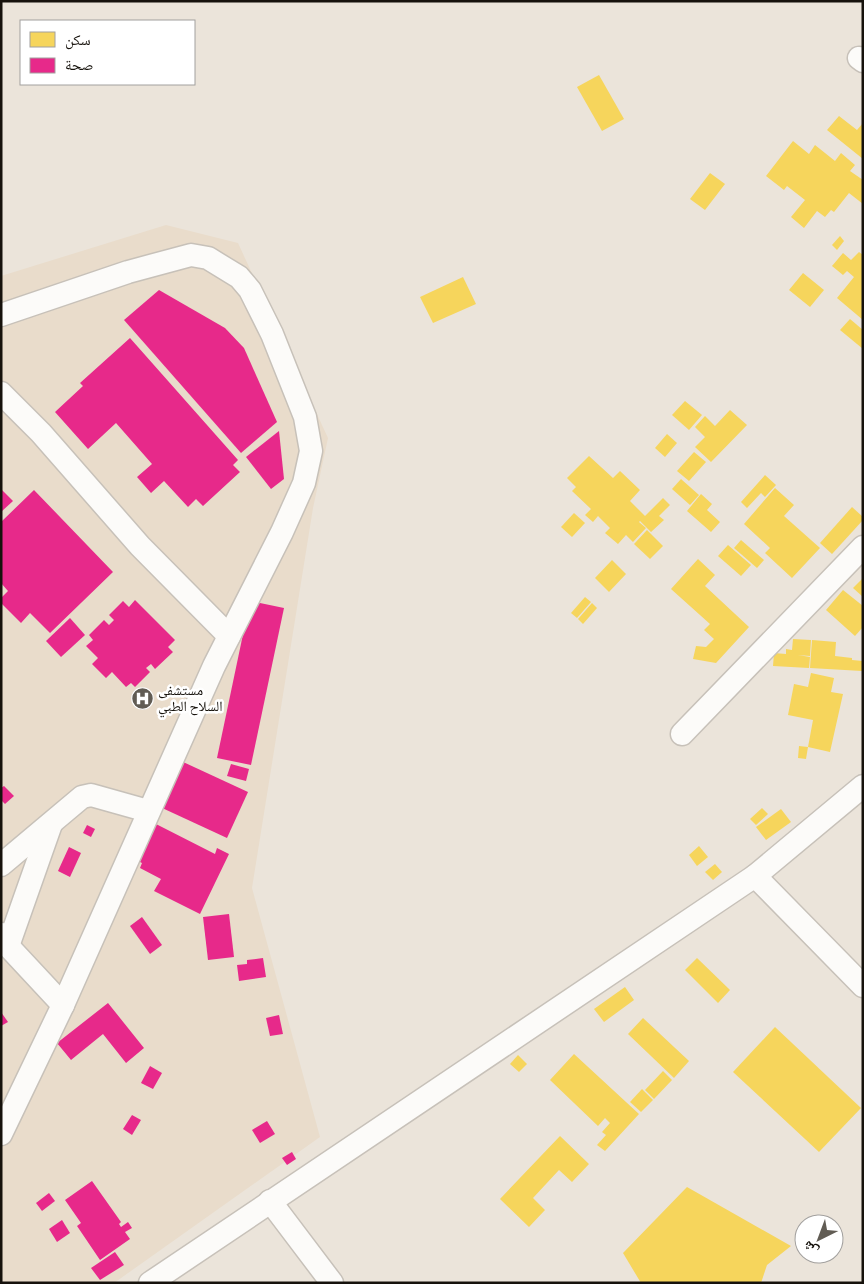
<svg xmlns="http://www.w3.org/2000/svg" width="864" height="1284" font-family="Commissioner,'Noto Naskh Arabic',sans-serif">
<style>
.built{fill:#e9dccb}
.homes{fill:#f6d55c}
.health{fill:#e7298a}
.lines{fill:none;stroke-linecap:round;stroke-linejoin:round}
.street-casing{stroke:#c7c1b9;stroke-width:25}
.street{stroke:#fcfbf9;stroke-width:22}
.labels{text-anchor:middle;stroke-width:5;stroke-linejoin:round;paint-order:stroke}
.poi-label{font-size:14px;fill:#16120c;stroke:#fff;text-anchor:start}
</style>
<rect width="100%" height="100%" fill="#ebe4da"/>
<polygon class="built" points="166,225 238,243 328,438 313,508 252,888 320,1137 114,1283 1,1283 1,276"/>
<g class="homes">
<polygon points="599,75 624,119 602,131 577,87"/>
<polygon points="839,116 857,130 863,123 863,159 827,130"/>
<polygon points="793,141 809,154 815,145 835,161 841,153 855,165 850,171 863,180 863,204 849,193 834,212 831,210 825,217 817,211 804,228 791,217 805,200 787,186 784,190 766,176"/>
<polygon points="710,173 725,184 705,210 690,199"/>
<polygon points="840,236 844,241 837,250 832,245"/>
<polygon points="859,252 863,255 863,320 837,298 854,277 847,271 843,275 832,266 843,253 851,260"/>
<polygon points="803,273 824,290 810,307 789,290"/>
<polygon points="463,277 476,304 433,323 420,297"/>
<polygon points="850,319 863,330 863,349 840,330"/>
<polygon points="685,401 702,415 689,430 672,415"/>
<polygon points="730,410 747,425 711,462 695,447 705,437 695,427 705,416 715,426"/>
<polygon points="667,434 677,443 665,457 655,448"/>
<polygon points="694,452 706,462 689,481 677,471"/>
<polygon points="589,456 613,478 620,471 640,490 630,501 645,516 663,498 670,505 659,516 664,520 651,532 640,521 639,522 646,528 633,542 626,535 618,544 605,533 610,528 598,516 593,522 585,515 591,509 572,491 576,487 567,478"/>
<polygon points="765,475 776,485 765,497 761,493 747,508 741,502"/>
<polygon points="681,479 699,495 690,505 672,489"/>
<polygon points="775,488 794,505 784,516 820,548 792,578 765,553 770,548 744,524"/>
<polygon points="701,494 712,504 707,510 720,522 711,532 687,511"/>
<polygon points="852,507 863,517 863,520 832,554 820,543"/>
<polygon points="574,513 585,523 572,537 561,527"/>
<polygon points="647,530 663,546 650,559 634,544"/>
<polygon points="741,540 764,560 757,568 734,548"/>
<polygon points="728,545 751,565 741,576 718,556"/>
<polygon points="698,559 715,575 705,586 749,627 716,663 693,659 696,646 706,647 714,639 704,630 710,624 671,589"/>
<polygon points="612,560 626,574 609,592 595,578"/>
<polygon points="863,578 863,597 853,588"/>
<polygon points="843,590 863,606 863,627 855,636 826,610"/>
<polygon points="585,597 591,602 577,618 571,613"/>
<polygon points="592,603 597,608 583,624 578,619"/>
<polygon points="793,639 811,640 810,656 798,655 810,657 809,668 773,666 774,653 786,654 786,649 792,650"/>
<polygon points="812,640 836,642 835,656 852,658 852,660 863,661 862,671 810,668"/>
<polygon points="811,673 834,678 831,692 843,694 830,752 808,747 813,720 788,715 794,684 808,687"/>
<polygon points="799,746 808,747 806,759 798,758"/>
<polygon points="762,808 768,814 756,825 750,819"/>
<polygon points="781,809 791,822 766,840 756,827"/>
<polygon points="699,846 708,857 697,866 689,855"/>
<polygon points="715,864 722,872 713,880 705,872"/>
<polygon points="697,958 730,990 718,1003 685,970"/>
<polygon points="625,987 634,1000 604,1022 594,1009"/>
<polygon points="643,1018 689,1061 674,1078 628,1034"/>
<polygon points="775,1027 861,1108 819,1152 733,1072"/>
<polygon points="574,1054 639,1114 605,1151 597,1145 606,1135 602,1132 610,1123 605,1118 598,1126 550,1080"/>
<polygon points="518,1055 527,1064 519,1072 510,1064"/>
<polygon points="663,1071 672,1080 654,1099 645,1090"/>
<polygon points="642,1089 653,1100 641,1112 630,1102"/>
<polygon points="560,1136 589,1164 572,1182 559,1170 533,1198 545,1210 529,1227 500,1199"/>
<polygon points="687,1187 791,1246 767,1265 761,1283 641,1283 623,1253"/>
</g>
<g class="health">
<polygon points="159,290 225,328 244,348 277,422 241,453 124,320"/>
<polygon points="130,338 238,460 233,465 240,472 203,506 196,499 188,507 164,481 151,493 137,477 152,464 116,423 88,449 55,412 83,386 80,383"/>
<polygon points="279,431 284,479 271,489 246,457"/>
<polygon points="1,489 13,501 1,512"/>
<polygon points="34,490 113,572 50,633 30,613 21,623 1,603 1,598 8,591 1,583 1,522"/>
<polygon points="135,600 175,640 168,647 173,652 155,669 151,664 146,668 150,672 135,687 131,683 126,687 112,672 106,678 92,664 98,658 86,646 93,640 89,635 104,620 109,625 114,620 109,615 123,601 129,607"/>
<polygon points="250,601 284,608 251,765 217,758"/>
<polygon points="70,618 85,635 61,657 46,641"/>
<polygon points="181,761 248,792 227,838 160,807"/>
<polygon points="231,764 249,769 246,781 227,776"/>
<polygon points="4,786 14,796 5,804 1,800 1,788"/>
<polygon points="156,824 215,854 217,848 229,854 200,914 154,891 161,879 140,868 142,863 138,861"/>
<polygon points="87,825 95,829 91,837 83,833"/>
<polygon points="69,847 81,853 70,877 58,871"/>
<polygon points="229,914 234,957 208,960 203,917"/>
<polygon points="142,917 162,945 150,954 130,926"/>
<polygon points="263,958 266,977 239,981 237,965 247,964 247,960"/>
<polygon points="108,1003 144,1048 126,1063 103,1034 71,1060 57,1043"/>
<polygon points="1,1012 8,1022 1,1026"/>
<polygon points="279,1015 283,1034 270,1036 266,1018"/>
<polygon points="150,1066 162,1073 153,1089 141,1083"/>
<polygon points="132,1115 141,1120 132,1135 123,1129"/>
<polygon points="267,1121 275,1134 260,1143 252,1130"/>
<polygon points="292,1152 296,1159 287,1165 282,1158"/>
<polygon points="92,1181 121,1222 119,1224 121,1227 128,1222 132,1228 125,1232 130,1239 100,1260 77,1226 81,1223 65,1200"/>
<polygon points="49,1193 55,1201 42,1211 36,1203"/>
<polygon points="62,1220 70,1233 57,1242 49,1229"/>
<polygon points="115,1252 124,1265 100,1280 91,1268"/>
</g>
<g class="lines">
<defs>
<g id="street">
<polyline points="859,58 863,61"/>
<polyline points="1,315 128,272 191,255 208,258 239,277 250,290 272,334 305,417 311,451 304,483 282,532 214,666 63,1005 1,1134"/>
<polyline points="1,393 41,433 140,546 229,636"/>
<polyline points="682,734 863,547"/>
<polyline points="1,865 82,797 91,795 148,811"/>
<polyline points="755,876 863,986"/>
<polyline points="2,934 8,946 63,1005"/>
<polyline points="8,946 51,824"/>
<polyline points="270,1201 332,1283"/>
<polyline points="150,1283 755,876 863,786"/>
</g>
</defs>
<use href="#street" class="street-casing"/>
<use href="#street" class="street"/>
</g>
<defs>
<symbol id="hospital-disc" viewBox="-11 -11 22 22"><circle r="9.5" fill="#615c54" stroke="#fff"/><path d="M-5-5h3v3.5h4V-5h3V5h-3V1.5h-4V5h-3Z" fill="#fff"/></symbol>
</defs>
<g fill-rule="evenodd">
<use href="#hospital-disc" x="130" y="686" width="25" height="25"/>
</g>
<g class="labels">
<g class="poi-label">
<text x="158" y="695">مستشفى<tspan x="158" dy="16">السلاح الطبي</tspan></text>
</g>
</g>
<rect width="864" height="1284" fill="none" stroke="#16120c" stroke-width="5"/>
<rect x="20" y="20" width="175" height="65" fill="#ffffff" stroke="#a2a09e"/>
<rect x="30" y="32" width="25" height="15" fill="#f6d55c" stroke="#a2a09e"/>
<text x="65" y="45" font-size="15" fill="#16120c">سكن</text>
<rect x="30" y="58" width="25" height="15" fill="#e7298a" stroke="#a2a09e"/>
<text x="65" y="70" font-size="15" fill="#16120c">صحة</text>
<g transform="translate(819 1239) rotate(222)"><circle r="24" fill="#ffffff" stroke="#a2a09e"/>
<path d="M0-4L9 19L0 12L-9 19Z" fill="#615c54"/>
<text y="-8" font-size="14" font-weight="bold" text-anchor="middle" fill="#16120c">ش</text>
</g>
</svg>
